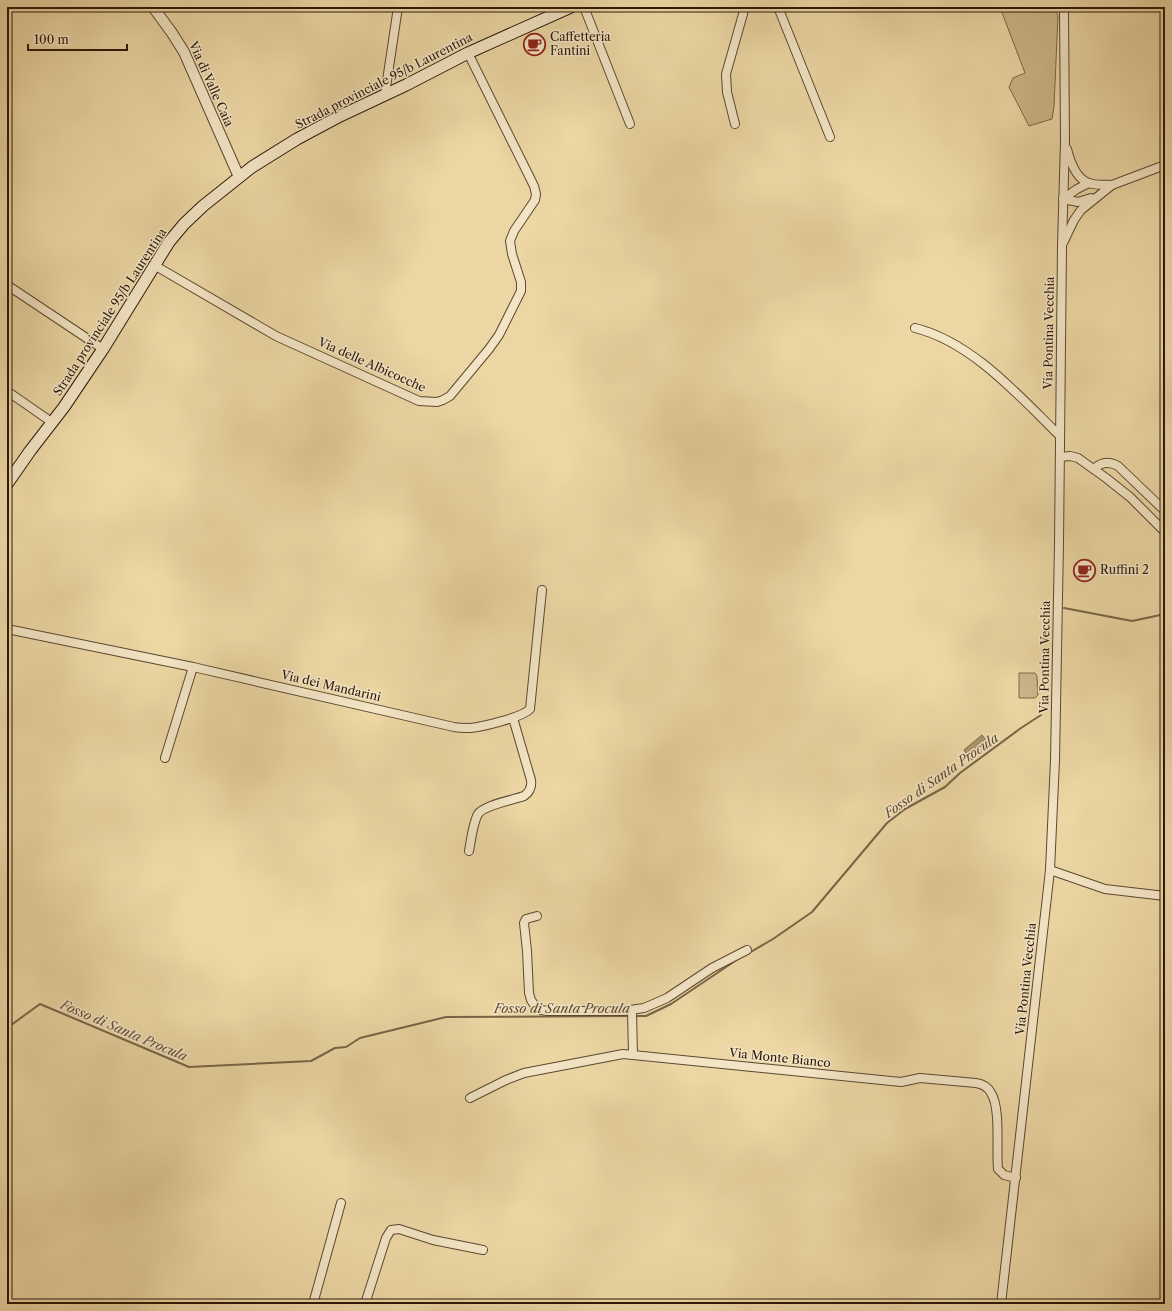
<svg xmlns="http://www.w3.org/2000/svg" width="1172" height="1311" font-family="'Libre Caslon Text',serif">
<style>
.green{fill:#cbb689;stroke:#7c6848}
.water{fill:#aa966f;stroke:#786446}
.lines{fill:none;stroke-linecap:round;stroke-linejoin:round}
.stream{stroke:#786446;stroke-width:2}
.minor-casing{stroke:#5c482f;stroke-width:10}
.tertiary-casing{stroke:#5c482f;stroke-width:12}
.secondary-casing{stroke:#2d1908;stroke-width:13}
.minor{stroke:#f2e4c4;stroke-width:8}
.tertiary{stroke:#f2e4c4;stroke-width:10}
.secondary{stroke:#f2e4c4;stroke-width:11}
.labels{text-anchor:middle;stroke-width:3;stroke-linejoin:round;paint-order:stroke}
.poi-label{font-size:12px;fill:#2d1908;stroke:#f2e4c4;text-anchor:start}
.street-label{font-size:12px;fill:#2d1908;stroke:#f2e4c4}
.water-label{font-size:13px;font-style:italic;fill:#5f4b31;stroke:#f2e4c4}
</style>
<rect width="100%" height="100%" fill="#ebd6a4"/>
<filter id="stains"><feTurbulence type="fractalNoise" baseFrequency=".005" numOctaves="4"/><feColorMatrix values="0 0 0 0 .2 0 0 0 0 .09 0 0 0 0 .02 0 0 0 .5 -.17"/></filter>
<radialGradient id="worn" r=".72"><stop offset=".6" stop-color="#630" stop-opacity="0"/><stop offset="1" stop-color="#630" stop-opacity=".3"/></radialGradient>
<g class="green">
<polygon points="1037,7 1052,7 1058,15 1054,107 1052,119 1029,126 1009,87 1013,78 1025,73 1001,10"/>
<polygon points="1019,673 1035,673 1037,676 1038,695 1035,698 1019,698"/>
</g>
<polygon class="water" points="982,735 990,745 971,760 964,750"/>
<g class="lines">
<g class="stream">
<polyline points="1064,608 1132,621 1165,614"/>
<polyline points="749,953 773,939 812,912 887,823 905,809 945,787 960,773 1021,728 1041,715"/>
<polyline points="635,1016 646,1016 671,1004 738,959"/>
<polyline points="7,1028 40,1004 189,1067 311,1061 335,1048 346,1047 360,1038 446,1017 630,1016"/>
</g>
<defs>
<g id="minor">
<polyline points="584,7 630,124"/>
<polyline points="778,7 830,137"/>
<polyline points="385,94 398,7"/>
<polyline points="735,124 727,92 726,74 745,7"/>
<polyline points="1089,183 1077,189 1063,199 1078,202 1091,198"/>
<polyline points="1112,185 1165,165"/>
<path d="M1063,243L1074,220L1081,210L1112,185C1105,184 1096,186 1089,183C1076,179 1070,161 1067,149"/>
<polyline points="154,265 276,336 419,401 437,402 443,400 450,396 489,349 499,335 521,291 521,282 512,254 510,241 514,231 535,200 536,194 534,186 468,53"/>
<polyline points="7,285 103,349"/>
<path d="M915,328C972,342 1019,396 1059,435"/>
<polyline points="7,391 53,423"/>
<polyline points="1060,457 1070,456 1078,458 1106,478 1130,497 1165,532"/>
<path d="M1094,469C1101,462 1109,461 1118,466L1165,511"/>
<path d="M7,629L193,667L454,727C459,728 464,728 470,728C482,727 523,717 530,709L542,590"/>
<polyline points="165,758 193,667"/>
<path d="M469,851C471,840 473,823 478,814C484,805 513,800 524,796C530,792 532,787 531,780L513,718"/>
<polyline points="1050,870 1105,889 1165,896"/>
<polyline points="537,916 526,919 524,923 527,951 529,993 531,1000 535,1006 541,1010 548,1011 623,1011 644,1008 667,998 712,968 747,950"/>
<polyline points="632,1011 633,1055"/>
<path d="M470,1098L506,1080L524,1073L623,1054L901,1082L920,1078L976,1083C983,1084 988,1087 991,1093C1001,1108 996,1150 998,1169L1004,1175L1016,1178"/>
<polyline points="313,1304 341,1203"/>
<polyline points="365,1304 386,1238 391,1230 399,1229 433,1240 483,1250"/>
<polyline points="1001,1304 1050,870 1055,760 1059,543 1062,245 1065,141 1064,7"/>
</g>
<polyline id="tertiary" points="153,7 172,33 184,52 239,177"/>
<polyline id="secondary" points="7,484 30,451 64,407 103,349 169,242 184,224 203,206 252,167 297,139 340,116 406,85 468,53 571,7"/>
</defs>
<use href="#minor" class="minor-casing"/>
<use href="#tertiary" class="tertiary-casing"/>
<use href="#secondary" class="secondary-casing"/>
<use href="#minor" class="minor"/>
<use href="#tertiary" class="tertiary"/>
<use href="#secondary" class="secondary"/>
</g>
<defs>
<symbol id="cafe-ring" viewBox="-11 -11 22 22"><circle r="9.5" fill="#f2e4c4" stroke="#8f2418" stroke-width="1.5"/><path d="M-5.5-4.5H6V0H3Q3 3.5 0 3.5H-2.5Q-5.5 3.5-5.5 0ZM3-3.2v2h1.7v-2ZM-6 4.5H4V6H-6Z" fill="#8f2418"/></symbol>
</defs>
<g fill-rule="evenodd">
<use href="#cafe-ring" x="522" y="32" width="25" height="25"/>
<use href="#cafe-ring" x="1072" y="558" width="25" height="25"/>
</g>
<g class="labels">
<g class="poi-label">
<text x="550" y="41">Caffetteria<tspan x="550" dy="14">Fantini</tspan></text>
<text x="1100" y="574">Ruffini 2</text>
</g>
<g class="street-label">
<text transform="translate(384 81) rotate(-27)" y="4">Strada provinciale 95/b Laurentina</text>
<text transform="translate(211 84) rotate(66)" y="4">Via di Valle Caia</text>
<text transform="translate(110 312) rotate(-57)" y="4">Strada provinciale 95/b Laurentina</text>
<text transform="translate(1049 333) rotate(-89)" y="4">Via Pontina Vecchia</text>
<text transform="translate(372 365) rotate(24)" y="4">Via delle Albicocche</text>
<text transform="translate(1045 657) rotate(-89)" y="4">Via Pontina Vecchia</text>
<text transform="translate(331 686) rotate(13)" y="4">Via dei Mandarini</text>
<text transform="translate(1026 979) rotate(-84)" y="4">Via Pontina Vecchia</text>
<text transform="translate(780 1058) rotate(6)" y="4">Via Monte Bianco</text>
</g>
<g class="water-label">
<text transform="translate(941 775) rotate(-35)" y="5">Fosso di Santa Procula</text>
<text x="562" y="1013">Fosso di Santa Procula</text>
<text transform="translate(124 1030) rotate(23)" y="5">Fosso di Santa Procula</text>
</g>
</g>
<rect width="1172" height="1311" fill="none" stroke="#ebd6a4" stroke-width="24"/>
<rect x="8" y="8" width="1156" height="1295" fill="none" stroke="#2d1908" stroke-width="2"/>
<rect x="12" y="12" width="1148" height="1287" fill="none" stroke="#2d1908"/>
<path d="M28 44v6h99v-6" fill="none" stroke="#2d1908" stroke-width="2"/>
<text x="34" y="44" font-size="12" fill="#2d1908" stroke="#f2e4c4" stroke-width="3" paint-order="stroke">100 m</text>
<rect width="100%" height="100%" filter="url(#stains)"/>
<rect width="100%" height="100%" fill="url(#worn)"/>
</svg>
